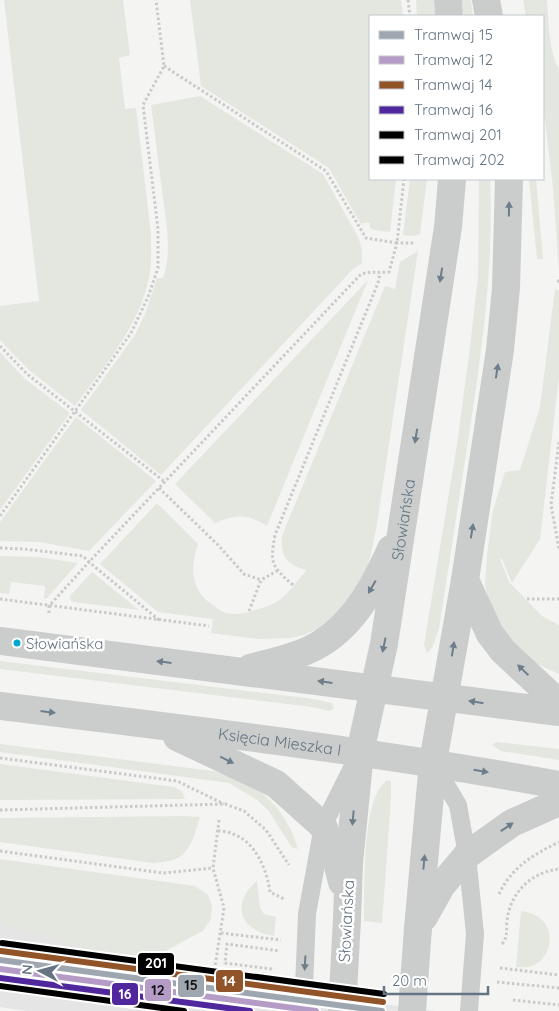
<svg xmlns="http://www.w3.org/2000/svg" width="559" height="1011" font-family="Quicksand,sans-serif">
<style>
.built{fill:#e4e5e4}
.green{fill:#e4e7e0}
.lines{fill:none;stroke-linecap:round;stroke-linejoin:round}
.path{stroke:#cacaca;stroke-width:3;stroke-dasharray:2.5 2.5;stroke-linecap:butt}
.service{stroke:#cbcdcd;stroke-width:18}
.tertiary{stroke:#cbcdcd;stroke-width:28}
.service-bridge{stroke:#cbcdcd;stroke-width:18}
.tertiary-bridge{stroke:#cbcdcd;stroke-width:28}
.tram-1-casing{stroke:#fff;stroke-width:10}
.tram-2-casing{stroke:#fff;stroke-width:10}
.tram-3-casing{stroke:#fff;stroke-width:10}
.tram-4-casing{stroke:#fff;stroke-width:10}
.tram-5-casing{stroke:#fff;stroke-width:10}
.tram-6-casing{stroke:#fff;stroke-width:10}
.tram-1{stroke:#9ea7b0;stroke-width:6}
.tram-2{stroke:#b59cc6;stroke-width:6}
.tram-3{stroke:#915429;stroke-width:6}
.tram-4{stroke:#51279e;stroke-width:6}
.tram-5{stroke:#000;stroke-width:6}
.tram-6{stroke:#000;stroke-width:6}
.oneway{fill:#6e7d8a}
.bus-dot{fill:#00a9ce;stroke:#fff;stroke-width:2}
.labels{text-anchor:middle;stroke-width:5;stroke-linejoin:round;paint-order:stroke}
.bus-label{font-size:15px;fill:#647482;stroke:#fff;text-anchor:start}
.street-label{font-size:16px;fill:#647482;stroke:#fff}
.line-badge{stroke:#fff;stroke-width:2}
.badge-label{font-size:14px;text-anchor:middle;font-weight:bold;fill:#fff}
.pale-badge-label{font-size:14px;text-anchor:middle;font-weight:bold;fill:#111}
</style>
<rect width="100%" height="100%" fill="#f4f4f2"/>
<polygon class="built" points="0,922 88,950 106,954 165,962 164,975 435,1011 27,1011 0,1007"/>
<g class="green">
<path d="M4,0H123L130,55L119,58L125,109L136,108L151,234C151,249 152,263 149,277C140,326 103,367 75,406L29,370L0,340V306L39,301Z"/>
<polygon points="190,0 401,0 403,16 370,16 370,179 396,179 390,232 374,230 370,228 370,223 362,223 362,226 329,168 201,86"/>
<polygon points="416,0 434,0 435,16 417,16"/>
<polygon points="461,0 471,0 473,16 464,16"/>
<path d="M523,0H547C549,24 548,48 559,70V272L553,188L543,103V16H526Z"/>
<path d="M200,96L323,174L358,237L362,249V263L352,270L161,475L81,410L135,335L145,314L157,278H163C173,251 165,217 162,190C158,162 155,133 151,105Z"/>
<polygon points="410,179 427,179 420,234 414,236 403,235"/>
<path d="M479,179H490C494,265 482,350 469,435C459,499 449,564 439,629L432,648L427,653L424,645L458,438L470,347L478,277Z"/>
<polygon points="529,179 536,179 543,259 537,259"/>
<path d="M418,251L377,524L371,554L364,579L336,615L317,629L304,635L290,638L258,639L211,633L213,619L158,612L100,564L157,503L198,544C190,567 190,590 213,605C218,610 226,614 234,614C242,615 271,606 278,601C287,596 299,578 307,570C287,565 280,556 282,536L385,286L395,289L400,262Z"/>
<path d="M368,280L267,526C249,514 235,514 215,523L175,484Z"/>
<polygon points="555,289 559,290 559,377 540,539 512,583 502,559 500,559 509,582 542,616 559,625 559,674 537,664 503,633 488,600 485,584 487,555 493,510 505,472 520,470 540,407"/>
<polygon points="0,352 25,379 70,413 0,510"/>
<polygon points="76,417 156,481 89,551 39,542 0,541 0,522"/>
<polygon points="0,556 38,557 78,563 46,599 44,598 45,586 11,582 9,594 0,593"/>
<polygon points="92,572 139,610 73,602 70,600 70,596"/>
<polygon points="0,661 314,699 332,703 334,708 330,711 312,707 0,669"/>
<polygon points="497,742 559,749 559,760 501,751 493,746 494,743"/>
<path d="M0,744L213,771C256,781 285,805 298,849L293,848L289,843L269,811L257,800L229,783L0,752Z"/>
<polygon points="0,764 174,787 182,791 185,799 0,800"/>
<path d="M387,780L391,781V799L382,923L364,921C365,890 361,798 387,780Z"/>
<path d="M185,816L200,817C195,833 191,854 173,860C167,862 159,862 153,863L0,842V818Z"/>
<polygon points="0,859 195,886 208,895 212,906 211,919 203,931 167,950 165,962 106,954 88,950 0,922"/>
<path d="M257,881L260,908L264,914L276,917L274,936C240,931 230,904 257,881Z"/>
<path d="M521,911C529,912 536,914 542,920C557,935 549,963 528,967C524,968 519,967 516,967Z"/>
</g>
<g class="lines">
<g class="path">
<polyline points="408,0 410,16"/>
<polyline points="164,66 326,171 366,238 397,243 404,179"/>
<polyline points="557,281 559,281"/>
<polyline points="0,346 27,374 165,482"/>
<polyline points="559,442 551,505 559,549"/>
<polyline points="159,488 218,545 244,574 261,580"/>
<polyline points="0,516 131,333 148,297 158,268 158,229 143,105 164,66 156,0"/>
<path d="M0,548L24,549L83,556L89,562L361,274C371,271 379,273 389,272L397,243H414"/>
<path d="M293,585C271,566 270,563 275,535L378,283L380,273"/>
<polyline points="0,599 209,626"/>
<polyline points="527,599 559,599"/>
<polyline points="249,611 261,580 277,571"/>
<polyline points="49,613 49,606 89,562 159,620"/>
<polyline points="0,758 177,781 224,804"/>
<polyline points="0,810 225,804 244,811 266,830 289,865"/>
<polyline points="219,820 213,868 224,908 214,973 277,982"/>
<path d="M218,831C223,831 229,832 233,834C256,842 267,870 270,892L284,899"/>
<polyline points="0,851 163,873 213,868"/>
<path d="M499,894C512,867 533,855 559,842"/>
<polyline points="221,933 281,940"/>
<path d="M502,944C508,937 506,930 507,921C510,893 531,872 559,869"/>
<polyline points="500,968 559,975"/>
<polyline points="272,969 225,963 227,944 280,951"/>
<polyline points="497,982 559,988"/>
<polyline points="513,1000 559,1005"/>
</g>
<g class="service">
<polyline points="433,763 458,805 467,855 475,934"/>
<polyline points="307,914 323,826 353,766"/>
</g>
<g class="tertiary">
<polyline points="448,0 449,16"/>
<polyline points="486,0 489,16"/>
<polyline points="465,580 490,634 503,651 559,703"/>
<polyline points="0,641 559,712"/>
<path d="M250,668C272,662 301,656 320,644C355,623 374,586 391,549"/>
<path id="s1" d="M0,706C187,729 374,751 559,785"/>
<polyline points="177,737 276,784 323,826 337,862 342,882"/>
<polyline points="424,917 442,885 467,855 512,823 559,802"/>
<path id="s2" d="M347,919L349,863L360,752L384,644L448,227L452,179"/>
<polyline points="418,928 433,762 465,580 500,350 506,288 509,179"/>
</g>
<g class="service-bridge">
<polyline points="303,1011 307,914"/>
<polyline points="469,1011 475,934"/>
</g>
<g class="tertiary-bridge">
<polyline points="342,1011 347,919"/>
<polyline points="412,1011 418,928"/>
</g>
<defs>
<polyline id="tram-1" points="0,960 382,1011"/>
<polyline id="tram-2" points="0,969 316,1011"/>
<polyline id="tram-3" points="1,951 383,1002"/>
<polyline id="tram-4" points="0,978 250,1011"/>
<polyline id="tram-5" points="2,943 384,994"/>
<polyline id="tram-6" points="0,986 184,1011"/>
</defs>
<use href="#tram-1" class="tram-1-casing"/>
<use href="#tram-2" class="tram-2-casing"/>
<use href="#tram-3" class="tram-3-casing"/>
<use href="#tram-4" class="tram-4-casing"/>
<use href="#tram-5" class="tram-5-casing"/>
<use href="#tram-6" class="tram-6-casing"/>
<use href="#tram-1" class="tram-1"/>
<use href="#tram-2" class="tram-2"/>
<use href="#tram-3" class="tram-3"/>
<use href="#tram-4" class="tram-4"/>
<use href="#tram-5" class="tram-5"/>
<use href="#tram-6" class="tram-6"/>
</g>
<defs><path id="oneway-solid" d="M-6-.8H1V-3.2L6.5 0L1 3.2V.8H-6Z" transform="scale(1.25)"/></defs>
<g class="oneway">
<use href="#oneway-solid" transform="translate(509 209) rotate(-89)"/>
<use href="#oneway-solid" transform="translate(441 275) rotate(99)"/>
<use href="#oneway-solid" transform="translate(497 371) rotate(-81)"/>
<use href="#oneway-solid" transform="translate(416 436) rotate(99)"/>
<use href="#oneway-solid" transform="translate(472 531) rotate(-81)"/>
<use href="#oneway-solid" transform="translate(372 587) rotate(120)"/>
<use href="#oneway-solid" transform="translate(384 645) rotate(102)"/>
<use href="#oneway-solid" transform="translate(453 649) rotate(-81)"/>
<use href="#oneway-solid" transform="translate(164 662) rotate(-173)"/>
<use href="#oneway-solid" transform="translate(523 670) rotate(-136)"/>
<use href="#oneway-solid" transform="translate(325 682) rotate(-172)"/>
<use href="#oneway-solid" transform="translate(476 702) rotate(-171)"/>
<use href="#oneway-solid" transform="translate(48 712) rotate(7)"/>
<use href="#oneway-solid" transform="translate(227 760) rotate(26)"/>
<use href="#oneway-solid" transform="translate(481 771) rotate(10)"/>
<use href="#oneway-solid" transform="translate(353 818) rotate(95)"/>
<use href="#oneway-solid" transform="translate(507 827) rotate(-34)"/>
<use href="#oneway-solid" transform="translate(424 862) rotate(-85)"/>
<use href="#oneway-solid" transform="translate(305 963) rotate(93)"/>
</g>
<circle class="bus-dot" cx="17" cy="643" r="4.5"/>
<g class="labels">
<g class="bus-label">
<text x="26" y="649">Słowiańska</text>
</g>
<g class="street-label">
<text dy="6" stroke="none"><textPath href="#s2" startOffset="404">Słowiańska</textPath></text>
<text dy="6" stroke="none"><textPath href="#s1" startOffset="282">Księcia Mieszka I</textPath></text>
<text transform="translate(346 921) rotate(-87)" y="6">Słowiańska</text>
</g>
</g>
<g class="line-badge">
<rect x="137" y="952" width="38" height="24" rx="5" fill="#000"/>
<rect x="215" y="969" width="29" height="24" rx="5" fill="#915429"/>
<rect x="177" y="974" width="28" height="24" rx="5" fill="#9ea7b0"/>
<rect x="144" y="978" width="28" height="24" rx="5" fill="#b59cc6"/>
<rect x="111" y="982" width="28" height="24" rx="5" fill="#51279e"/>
</g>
<g class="badge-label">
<text x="156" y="968">201</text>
<text x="229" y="986">14</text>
<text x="125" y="999">16</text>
</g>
<g class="pale-badge-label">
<text x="191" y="990">15</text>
<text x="158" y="995">12</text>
</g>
<rect x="369" y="15" width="175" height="165" fill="#ffffff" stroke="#c1c7cd"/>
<rect x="379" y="31" width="25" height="8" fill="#9ea7b0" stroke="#c1c7cd"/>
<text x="414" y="40" font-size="15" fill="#647482">Tramwaj 15</text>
<rect x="379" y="56" width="25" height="8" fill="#b59cc6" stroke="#c1c7cd"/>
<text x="414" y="65" font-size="15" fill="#647482">Tramwaj 12</text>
<rect x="379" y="81" width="25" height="8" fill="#915429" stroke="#c1c7cd"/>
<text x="414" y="90" font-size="15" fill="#647482">Tramwaj 14</text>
<rect x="379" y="106" width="25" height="8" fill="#51279e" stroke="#c1c7cd"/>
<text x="414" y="115" font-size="15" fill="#647482">Tramwaj 16</text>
<rect x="379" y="131" width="25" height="8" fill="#000000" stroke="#c1c7cd"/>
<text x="414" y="140" font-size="15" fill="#647482">Tramwaj 201</text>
<rect x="379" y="156" width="25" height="8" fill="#000000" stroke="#c1c7cd"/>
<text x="414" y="165" font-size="15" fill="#647482">Tramwaj 202</text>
<g transform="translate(40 971) rotate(276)" stroke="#ffffff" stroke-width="4" paint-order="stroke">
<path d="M0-4L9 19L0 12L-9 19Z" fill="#647482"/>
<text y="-8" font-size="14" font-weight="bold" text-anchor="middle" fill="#647482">N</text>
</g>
<path d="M384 986v8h104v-8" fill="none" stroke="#647482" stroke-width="2.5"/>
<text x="392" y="986" font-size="15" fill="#647482" stroke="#ffffff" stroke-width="4" paint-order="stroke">20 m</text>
</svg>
